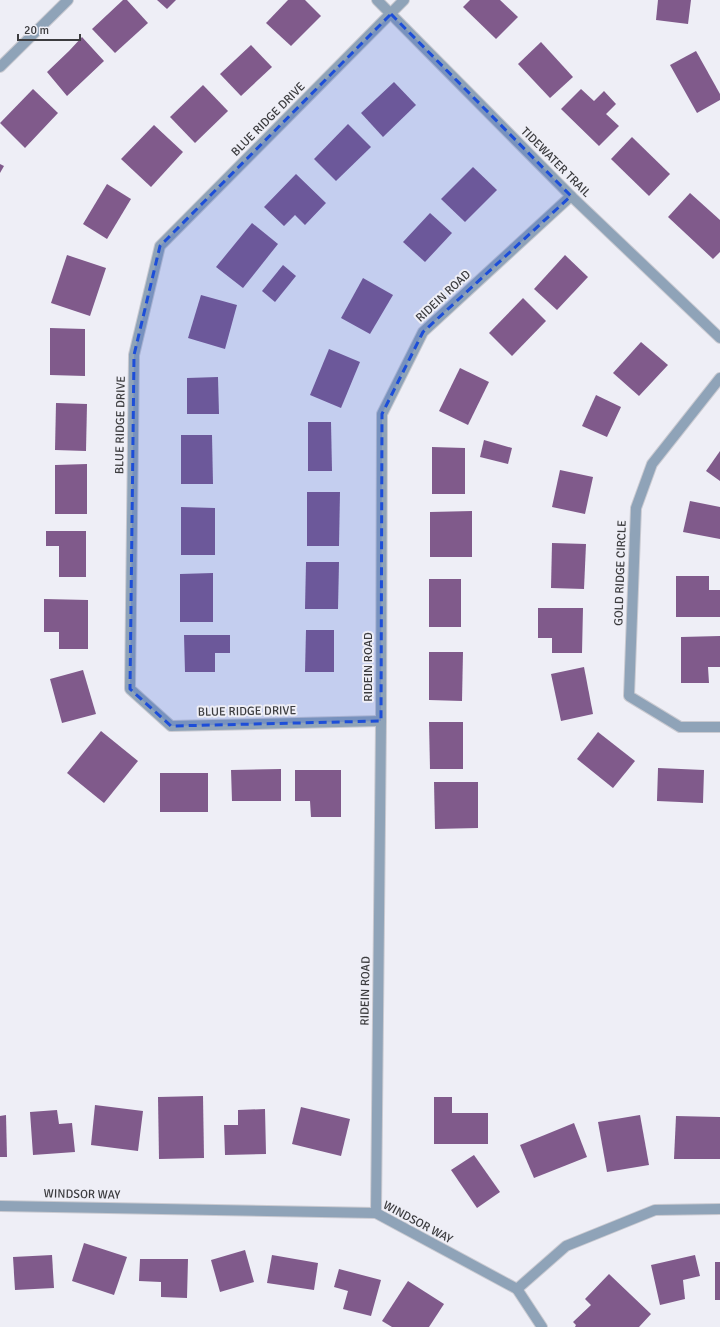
<svg xmlns="http://www.w3.org/2000/svg" width="720" height="1327" font-family="Signika,sans-serif">
<style>
.building{fill:#805a8b}
.lines{fill:none;stroke-linecap:round;stroke-linejoin:round}
.minor-casing{stroke:#cacad1;stroke-width:12}
.minor{stroke:#8fa3b8;stroke-width:10}
.marked{fill:#1d4ed8;fill-opacity:0.2;stroke:#1d4ed8;stroke-width:3;stroke-dasharray:8 5;stroke-linejoin:round}
.labels{text-anchor:middle;stroke-width:4;stroke-linejoin:round;paint-order:stroke}
.street-label{font-size:12px;fill:#3c3c3f;stroke:#eeeef6}
</style>
<rect width="100%" height="100%" fill="#eeeef6"/>
<g class="building">
<polygon points="123,0 127,0 148,23 115,53 92,29"/>
<polygon points="157,0 176,0 167,9"/>
<polygon points="288,0 305,0 321,16 291,46 266,23"/>
<polygon points="470,0 500,0 518,17 496,39 463,7"/>
<polygon points="658,0 691,0 688,24 656,20"/>
<polygon points="82,37 104,61 67,96 47,72 69,51"/>
<polygon points="541,42 573,77 550,98 518,64"/>
<polygon points="251,45 272,67 241,96 220,74"/>
<polygon points="696,51 720,94 720,100 697,113 670,65"/>
<polygon points="394,82 416,105 383,137 361,113"/>
<polygon points="203,85 228,111 195,143 170,117"/>
<polygon points="33,89 58,113 25,148 0,123"/>
<polygon points="581,89 594,101 604,91 616,104 606,114 619,126 599,146 561,109"/>
<polygon points="348,124 371,147 336,181 314,159"/>
<polygon points="154,125 183,152 151,187 121,159"/>
<polygon points="632,137 670,174 649,196 611,159"/>
<polygon points="0,164 4,166 0,173"/>
<polygon points="473,167 497,190 465,222 441,199"/>
<polygon points="296,174 326,203 305,225 295,215 284,226 264,207"/>
<polygon points="107,184 131,199 107,239 83,224"/>
<polygon points="690,193 720,220 720,252 713,259 668,217"/>
<polygon points="430,213 452,233 425,262 403,242"/>
<polygon points="252,223 278,244 243,288 216,267"/>
<polygon points="67,255 106,268 90,316 51,303"/>
<polygon points="565,255 588,277 557,310 534,289"/>
<polygon points="283,265 296,276 275,302 262,291"/>
<polygon points="363,278 393,295 370,334 341,318"/>
<polygon points="201,295 237,305 225,349 188,338"/>
<polygon points="523,298 546,321 512,356 489,333"/>
<polygon points="50,328 85,329 85,376 50,375"/>
<polygon points="641,342 668,365 639,396 613,373"/>
<polygon points="329,349 360,362 341,408 310,395"/>
<polygon points="460,368 489,382 468,425 439,411"/>
<polygon points="218,377 219,414 187,414 187,378"/>
<polygon points="596,395 621,407 607,437 582,426"/>
<polygon points="56,403 87,404 86,451 55,450"/>
<polygon points="308,422 331,422 332,471 308,471"/>
<polygon points="181,435 212,435 213,484 181,484"/>
<polygon points="484,440 512,448 508,464 480,457"/>
<polygon points="432,447 465,448 465,494 432,494"/>
<polygon points="720,451 720,481 706,471"/>
<polygon points="87,464 87,514 55,514 55,465"/>
<polygon points="560,470 593,477 585,514 552,507"/>
<polygon points="307,492 340,492 339,546 307,546"/>
<polygon points="690,501 720,507 720,539 683,532"/>
<polygon points="181,507 215,508 215,555 181,555"/>
<polygon points="472,511 472,557 430,557 430,512"/>
<polygon points="46,531 86,531 86,577 59,577 59,546 46,546"/>
<polygon points="552,543 586,544 584,589 551,588"/>
<polygon points="306,562 339,562 338,609 305,609"/>
<polygon points="213,573 213,622 180,622 180,574"/>
<polygon points="676,576 709,576 709,590 720,590 720,617 676,617"/>
<rect x="429" y="579" width="32" height="48"/>
<polygon points="44,599 88,600 88,649 59,649 59,632 44,632"/>
<polygon points="538,608 583,608 582,653 552,653 552,638 538,638"/>
<polygon points="306,630 334,630 334,672 305,672"/>
<polygon points="184,635 230,635 230,653 215,653 215,672 185,672"/>
<polygon points="720,636 720,667 708,667 709,683 681,683 681,637"/>
<polygon points="429,652 463,652 462,701 429,700"/>
<polygon points="584,667 593,714 561,721 551,674"/>
<polygon points="83,670 96,714 62,723 50,679"/>
<polygon points="429,722 463,722 463,769 430,769"/>
<polygon points="101,731 138,761 104,803 67,773"/>
<polygon points="598,732 635,761 613,788 577,759"/>
<polygon points="658,768 704,770 703,803 657,801"/>
<polygon points="281,769 281,801 232,801 231,770"/>
<polygon points="295,770 341,770 341,817 311,817 310,801 295,801"/>
<rect x="160" y="773" width="48" height="39"/>
<polygon points="434,782 478,782 478,828 435,829"/>
<polygon points="203,1096 204,1158 159,1159 158,1097"/>
<polygon points="434,1097 452,1097 452,1113 488,1113 488,1144 434,1144"/>
<polygon points="95,1105 143,1111 138,1151 91,1145"/>
<polygon points="301,1107 350,1119 341,1156 292,1144"/>
<polygon points="265,1109 266,1154 225,1155 224,1125 238,1125 238,1110"/>
<polygon points="57,1110 59,1124 72,1123 75,1152 33,1155 30,1112"/>
<polygon points="6,1115 7,1157 0,1157 0,1116"/>
<polygon points="640,1115 649,1165 607,1172 598,1122"/>
<polygon points="676,1116 720,1117 720,1159 674,1159"/>
<polygon points="574,1123 587,1157 534,1178 520,1145"/>
<polygon points="474,1155 500,1192 477,1208 451,1170"/>
<polygon points="84,1243 127,1257 114,1295 72,1281"/>
<polygon points="245,1250 254,1282 220,1292 211,1260"/>
<polygon points="52,1255 54,1288 15,1290 13,1257"/>
<polygon points="272,1255 318,1263 314,1290 267,1283"/>
<polygon points="695,1255 700,1276 683,1280 685,1299 660,1305 651,1265"/>
<polygon points="140,1259 188,1259 187,1298 161,1297 161,1282 139,1281"/>
<rect x="715" y="1262" width="5" height="38"/>
<polygon points="339,1269 381,1280 371,1316 343,1309 348,1291 334,1287"/>
<polygon points="609,1274 651,1314 639,1327 575,1327 576,1325 573,1322 591,1305 585,1299"/>
<polygon points="408,1281 444,1304 429,1327 392,1327 382,1321"/>
</g>
<g class="lines">
<defs>
<g id="minor">
<polyline points="377,0 571,196 720,338"/>
<polyline points="0,67 68,0"/>
<polyline points="720,378 652,464 636,508 629,696 680,727 720,727"/>
<polyline points="381,721 171,726 130,689 134,355 160,246 404,0"/>
<polyline points="0,1206 376,1213 517,1289 542,1327"/>
<polyline points="376,1213 381,721 382,414 423,332 571,196"/>
<polyline points="517,1289 566,1246 655,1210 720,1209"/>
</g>
</defs>
<use href="#minor" class="minor-casing"/>
<use href="#minor" class="minor"/>
</g>
<path class="marked" d="M391,14L571,196L423,332L382,414L381,721L171,726L130,689L134,355L160,246Z"/>
<g class="labels">
<g class="street-label">
<text transform="translate(268 119) rotate(-45)" y="4">BLUE RIDGE DRIVE</text>
<text transform="translate(556 162) rotate(45)" y="4">TIDEWATER TRAIL</text>
<text transform="translate(443 296) rotate(-43)" y="4">RIDEIN ROAD</text>
<text transform="translate(120 425) rotate(-89)" y="4">BLUE RIDGE DRIVE</text>
<text transform="translate(620 573) rotate(-88)" y="4">GOLD RIDGE CIRCLE</text>
<text transform="translate(368 667) rotate(-90)" y="4">RIDEIN ROAD</text>
<text transform="translate(247 711) rotate(-1)" y="4">BLUE RIDGE DRIVE</text>
<text transform="translate(365 991) rotate(-89)" y="4">RIDEIN ROAD</text>
<text transform="translate(82 1194) rotate(1)" y="4">WINDSOR WAY</text>
<text transform="translate(418 1222) rotate(28)" y="4">WINDSOR WAY</text>
</g>
</g>
<path d="M18 34v6h62v-6" fill="none" stroke="#3c3c3f" stroke-width="2"/>
<text x="24" y="34" font-size="12" fill="#3c3c3f" stroke="#eeeef6" stroke-width="3" paint-order="stroke">20 m</text>
</svg>
